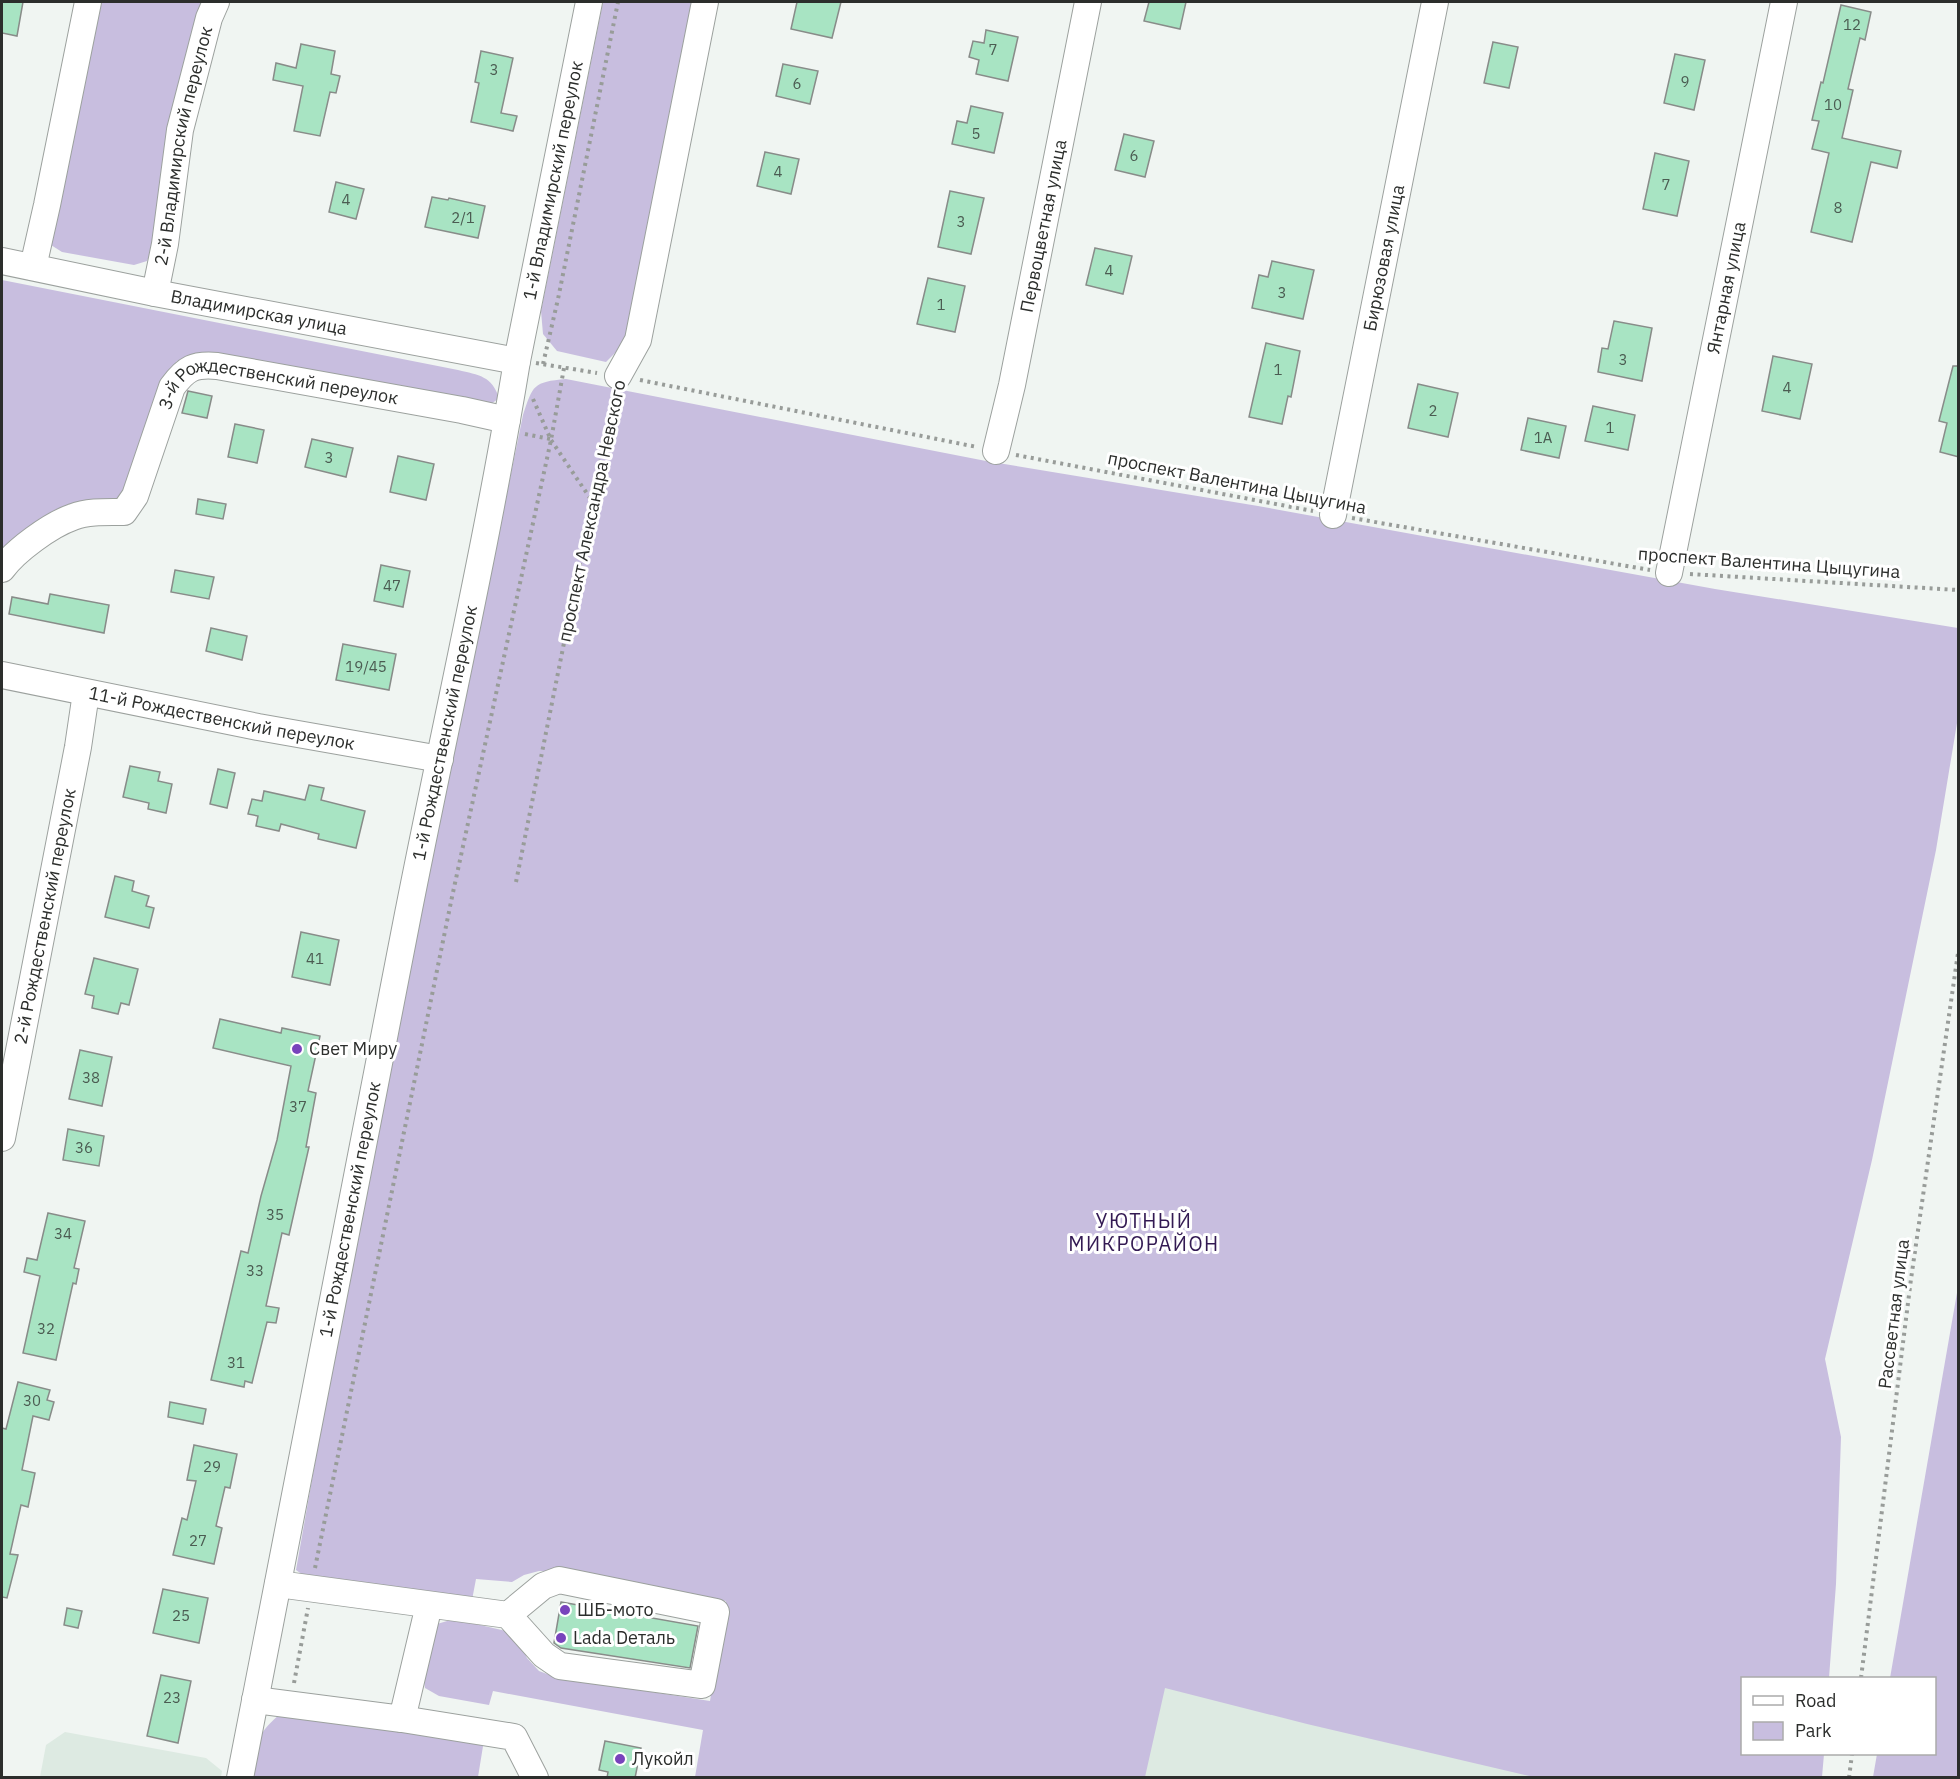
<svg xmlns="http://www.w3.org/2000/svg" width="1960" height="1779" font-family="'IBM Plex Sans',sans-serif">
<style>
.built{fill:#ddeae2}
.green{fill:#c8bedf}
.building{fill:#a8e4c3;stroke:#888c89;stroke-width:1.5}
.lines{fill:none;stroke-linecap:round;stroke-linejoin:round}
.minor-casing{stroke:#9ca19e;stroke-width:28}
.path{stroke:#989c99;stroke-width:4;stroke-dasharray:3 4.5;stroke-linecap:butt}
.minor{stroke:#fff;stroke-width:26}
.poi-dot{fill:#7844bc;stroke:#fff;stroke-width:2}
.labels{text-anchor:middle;stroke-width:6;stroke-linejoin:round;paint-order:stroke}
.number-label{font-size:15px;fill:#4b5c52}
.street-label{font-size:18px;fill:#2c2e2c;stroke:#fff}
.poi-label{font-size:18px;fill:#2c2e2c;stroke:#fff;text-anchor:start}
.neighbourhood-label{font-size:20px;letter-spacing:1.5px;fill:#331a53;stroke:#fff}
</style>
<rect width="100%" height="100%" fill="#f0f5f2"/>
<g class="built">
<polygon points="1142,1670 1580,1778 1121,1778"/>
<polygon points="65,1732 206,1758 222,1771 221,1777 40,1777 46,1745"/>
</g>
<g class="green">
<polygon points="102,2 203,2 154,245 147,261 134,265 62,252 51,245 51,232"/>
<polygon points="603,2 696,2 625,343 606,362 557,351 543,334 541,311"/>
<path d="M2,280L458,370C479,375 492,376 499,398L490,405L203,356L177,361L164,379L121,503L2,559Z"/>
<path d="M566,379L986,461L1258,506L1715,589L1958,628V717L1936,850L1872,1160L1825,1359L1841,1437L1836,1584L1829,1678H1742V1754H1824L1822,1777H1534L1307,1724L1165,1688L1145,1777H695L703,1730L493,1691L489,1705L439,1696L425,1688L423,1676L437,1624L454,1619L506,1631L520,1642L527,1658L539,1671L555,1677L710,1701L726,1601L561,1571H539L524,1575L512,1582L476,1579L472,1600L307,1578L296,1570L335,1350L401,1011L523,415C533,385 533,382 566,379Z"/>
<polygon points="1958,1287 1958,1777 1873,1777 1877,1754 1934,1754 1934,1678 1890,1678"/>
<path d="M284,1711L484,1740L478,1777L249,1778C256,1744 255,1734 284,1711Z"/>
</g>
<g class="building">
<polygon points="2,2 23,2 17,36 2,33"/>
<polygon points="797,2 841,2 832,38 791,29"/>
<polygon points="1149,2 1186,2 1180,29 1144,21"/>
<polygon points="1841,5 1871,12 1865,40 1860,38 1848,89 1853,90 1842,138 1901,151 1897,168 1871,162 1852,242 1811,232 1829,153 1812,149 1819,121 1812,120 1821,82 1823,83"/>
<polygon points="986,30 1018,37 1008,81 976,74 979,60 969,57 973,41 984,43"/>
<polygon points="1493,42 1518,47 1509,88 1484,83"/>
<polygon points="301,44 335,51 331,74 340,76 336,93 330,92 320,136 294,131 303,86 273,80 276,63 296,68"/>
<polygon points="481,51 513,58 501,113 517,116 513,131 471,122 479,83 475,82"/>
<polygon points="1675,54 1705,60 1694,110 1664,103"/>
<polygon points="783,64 818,71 810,104 776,96"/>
<polygon points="971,106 1003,113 994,153 952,144 957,121 967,123"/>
<polygon points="1124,134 1154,141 1145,177 1115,170"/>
<polygon points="765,152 799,159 791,194 757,186"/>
<polygon points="1655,153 1689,161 1677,216 1643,209"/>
<polygon points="336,182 364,189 356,219 329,212"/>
<polygon points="950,191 984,198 971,254 938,247"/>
<polygon points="432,197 448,200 449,198 485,206 478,238 425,227"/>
<polygon points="1095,248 1132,256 1123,294 1086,285"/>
<polygon points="1272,261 1314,270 1303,319 1252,308 1259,275 1268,277"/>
<polygon points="928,278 965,286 955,332 917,324"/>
<polygon points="1614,321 1652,328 1642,381 1598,372 1602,348 1608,349"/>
<polygon points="1266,343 1300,351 1291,397 1288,396 1282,424 1249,417"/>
<polygon points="1773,356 1812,364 1800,419 1762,411"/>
<polygon points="1953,366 1959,366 1959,457 1940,452 1947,423 1939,421"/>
<polygon points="1418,384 1458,393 1448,437 1408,428"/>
<polygon points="188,391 212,396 207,418 182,413"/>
<polygon points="1593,406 1635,415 1628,450 1585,441"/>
<polygon points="1528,418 1566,426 1559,458 1521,450"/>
<polygon points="235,424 264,430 257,463 228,457"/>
<polygon points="312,439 353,448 346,477 305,467"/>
<polygon points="398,456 434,464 426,500 390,492"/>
<polygon points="198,499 226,504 223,519 196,514"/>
<polygon points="381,565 410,571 403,607 374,601"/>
<polygon points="175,570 214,577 209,599 171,592"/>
<polygon points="50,594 109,605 104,633 9,614 12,597 48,604"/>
<polygon points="211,628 247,636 242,660 206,651"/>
<polygon points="343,644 396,654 389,690 336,680"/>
<polygon points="130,766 160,772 158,781 172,784 166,813 148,809 149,803 123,797"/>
<polygon points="218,769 235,773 227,808 210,804"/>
<polygon points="309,785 324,788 321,800 365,811 356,848 318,839 319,834 281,824 279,831 256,826 258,816 248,814 252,799 262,801 264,791 305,800"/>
<polygon points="115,876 134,881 132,891 149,896 146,906 154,908 149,928 105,917"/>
<polygon points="301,932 339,940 330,985 292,977"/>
<polygon points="94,958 138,969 129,1005 121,1003 118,1014 92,1008 94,996 85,994"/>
<polygon points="220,1019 281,1033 282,1028 320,1036 308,1091 316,1093 306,1147 309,1147 289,1235 282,1233 266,1306 279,1308 276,1323 267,1322 252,1383 245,1381 244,1387 211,1380 241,1251 248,1253 261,1196 277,1140 291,1066 213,1048"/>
<polygon points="80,1050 112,1057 102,1106 69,1099"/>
<polygon points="68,1129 104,1136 99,1166 63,1160"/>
<polygon points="48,1213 85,1221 74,1268 79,1269 76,1284 73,1283 56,1360 23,1353 40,1276 24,1272 27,1258 37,1260"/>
<polygon points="18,1382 50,1390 47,1400 54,1402 49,1420 33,1416 22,1470 35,1473 28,1507 21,1505 10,1554 18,1555 7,1598 2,1597 2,1428 6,1429"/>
<polygon points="170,1402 206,1409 203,1424 168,1417"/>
<polygon points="194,1445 237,1454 230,1488 225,1487 216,1526 222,1528 214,1564 173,1555 182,1518 187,1520 196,1481 187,1480"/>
<polygon points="163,1589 208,1598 199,1643 153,1633"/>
<polygon points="561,1602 698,1626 690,1668 561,1648 554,1643"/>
<polygon points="67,1608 82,1611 78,1628 64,1625"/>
<polygon points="161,1675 191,1681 178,1743 147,1736"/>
<polygon points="605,1741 641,1748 635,1778 607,1778 608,1772 599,1770"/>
</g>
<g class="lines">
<defs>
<g id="minor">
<path id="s1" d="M2,261L155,293L517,361"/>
<polyline points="33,267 47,205 88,2"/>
<path id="s2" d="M155,293L165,244L180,130L209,18L216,2"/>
<polyline points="618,376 638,340 705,2"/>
<path id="s3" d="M996,451L1012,385L1088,2"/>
<path id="s4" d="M1333,515L1435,2"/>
<path id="s5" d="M2,569C15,551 50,525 73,517C88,511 107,512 124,512L135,496L172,387C186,368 194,364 217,366L462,410L507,420"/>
<path id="s6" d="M1669,573L1784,2"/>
<path id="s7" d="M2,675L258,727L440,759"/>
<path id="s8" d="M2,1138L78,747L86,693"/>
<polyline points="278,1584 508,1615 543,1586 559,1580 716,1612 702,1685 560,1666 544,1655 508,1615"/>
<polyline points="255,1700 402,1719 429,1605"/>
<polyline points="402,1719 514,1737 535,1778"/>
<path id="s9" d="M240,1778C298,1488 351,1198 409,909C445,726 487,544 517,361L589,2"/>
</g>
</defs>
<use href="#minor" class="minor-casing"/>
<g class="path">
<polyline points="536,363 597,373"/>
<polyline points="543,364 558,299 618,2"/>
<polyline points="640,380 977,447"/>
<polyline points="533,399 551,440 592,501"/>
<polyline points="525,434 550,439"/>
<polyline points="1016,455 1313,511"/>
<polyline points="1352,518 1650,570"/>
<polyline points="1690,574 1958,590"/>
<polyline points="516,882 614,394"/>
<polyline points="315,1568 452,897 551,440 564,368"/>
<polyline points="1861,1678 1911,1279 1958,953"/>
<polyline points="294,1683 308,1608"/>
<polyline points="1849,1778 1852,1754"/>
</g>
<use href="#minor" class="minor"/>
</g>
<g class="poi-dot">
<circle cx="297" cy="1049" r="6"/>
<circle cx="565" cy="1610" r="6"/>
<circle cx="561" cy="1638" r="6"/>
<circle cx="620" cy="1759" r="6"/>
</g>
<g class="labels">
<g class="number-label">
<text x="1852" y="30">12</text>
<text x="993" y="55">7</text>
<text x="494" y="75">3</text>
<text x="1685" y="87">9</text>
<text x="797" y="89">6</text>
<text x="1833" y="110">10</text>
<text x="976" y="139">5</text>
<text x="1134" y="161">6</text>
<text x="778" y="177">4</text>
<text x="1666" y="190">7</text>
<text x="346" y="205">4</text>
<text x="1838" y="213">8</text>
<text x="463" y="223">2/1</text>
<text x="961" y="227">3</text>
<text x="1109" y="276">4</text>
<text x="1282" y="298">3</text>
<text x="941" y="310">1</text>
<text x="1623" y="365">3</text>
<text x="1278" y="375">1</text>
<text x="1787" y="393">4</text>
<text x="1433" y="416">2</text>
<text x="1610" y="433">1</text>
<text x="1543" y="443">1А</text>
<text x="329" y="463">3</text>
<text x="392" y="591">47</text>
<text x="366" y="672">19/45</text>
<text x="315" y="964">41</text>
<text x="91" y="1083">38</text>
<text x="298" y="1112">37</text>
<text x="84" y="1153">36</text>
<text x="275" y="1220">35</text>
<text x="63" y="1239">34</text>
<text x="255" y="1276">33</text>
<text x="46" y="1334">32</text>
<text x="236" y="1368">31</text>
<text x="32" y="1406">30</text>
<text x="212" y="1472">29</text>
<text x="198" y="1546">27</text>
<text x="181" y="1621">25</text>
<text x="172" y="1703">23</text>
</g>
<g class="street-label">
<text dy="6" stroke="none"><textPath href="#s2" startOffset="150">2-й Владимирский переулок</textPath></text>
<text dy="6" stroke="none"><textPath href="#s9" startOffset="1628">1-й Владимирский переулок</textPath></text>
<text dy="6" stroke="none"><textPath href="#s3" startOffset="230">Первоцветная улица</textPath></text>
<text dy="6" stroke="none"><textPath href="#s4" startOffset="262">Бирюзовая улица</textPath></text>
<text dy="6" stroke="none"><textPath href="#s6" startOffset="291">Янтарная улица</textPath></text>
<text dy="6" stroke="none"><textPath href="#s1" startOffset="262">Владимирская улица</textPath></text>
<text dy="6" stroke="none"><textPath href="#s5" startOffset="382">3-й Рождественский переулок</textPath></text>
<text transform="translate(1237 483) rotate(11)" y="6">проспект Валентина Цыцугина</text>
<text transform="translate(592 511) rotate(-78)" y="6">проспект Александра Невского</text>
<text transform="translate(1769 563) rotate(4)" y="6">проспект Валентина Цыцугина</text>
<text dy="6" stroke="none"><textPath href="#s7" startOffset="224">11-й Рождественский переулок</textPath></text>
<text dy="6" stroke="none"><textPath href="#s9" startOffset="1065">1-й Рождественский переулок</textPath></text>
<text dy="6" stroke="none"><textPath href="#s8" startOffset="226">2-й Рождественский переулок</textPath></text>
<text dy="6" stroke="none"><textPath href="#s9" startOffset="579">1-й Рождественский переулок</textPath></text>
<text transform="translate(1894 1314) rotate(-83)" y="6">Рассветная улица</text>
</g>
<g class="poi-label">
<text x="309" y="1055">Свет Миру</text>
<text x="577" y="1616">ШБ-мото</text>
<text x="573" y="1644">Lada Dеталь</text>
<text x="632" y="1765">Лукойл</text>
</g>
<g class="neighbourhood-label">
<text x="1144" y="1228">УЮТНЫЙ<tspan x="1144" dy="23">МИКРОРАЙОН</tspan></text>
</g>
</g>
<rect width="1960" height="1779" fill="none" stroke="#2c2e2c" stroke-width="6"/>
<rect x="1741" y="1677" width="195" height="78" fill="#ffffff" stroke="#ababab" stroke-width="1.5"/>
<rect x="1753" y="1696" width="30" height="9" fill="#ffffff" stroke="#ababab" stroke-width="1.5"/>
<text x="1795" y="1707" font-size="18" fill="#2c2e2c">Road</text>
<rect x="1753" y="1722" width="30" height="18" fill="#c8bedf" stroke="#ababab" stroke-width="1.5"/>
<text x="1795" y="1737" font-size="18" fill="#2c2e2c">Park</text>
</svg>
